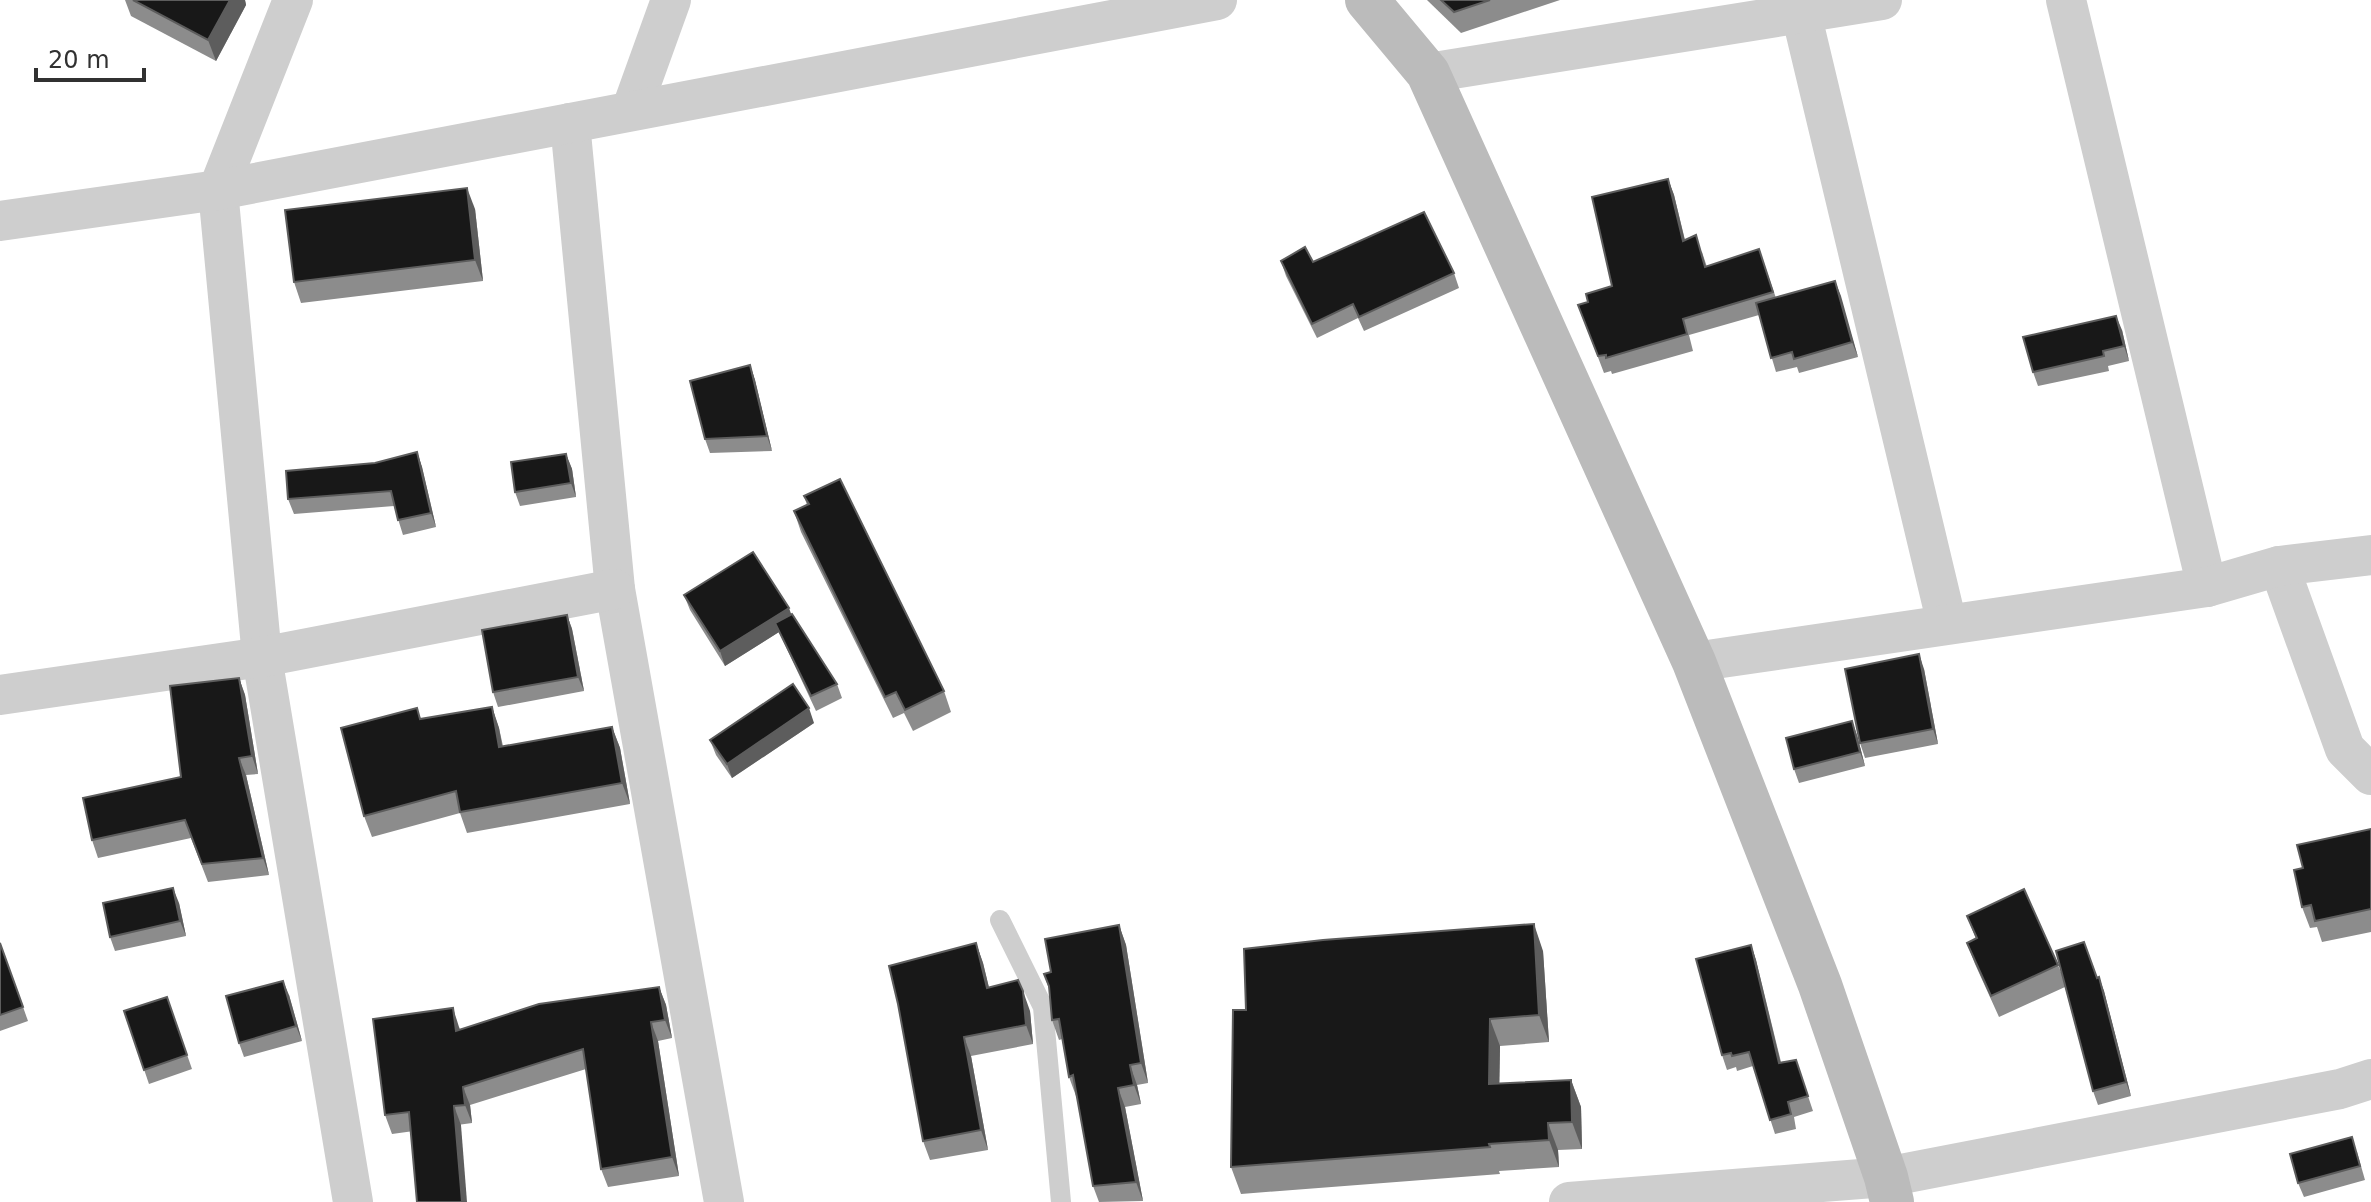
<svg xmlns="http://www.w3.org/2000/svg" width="2371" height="1202" font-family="'DejaVu Sans',sans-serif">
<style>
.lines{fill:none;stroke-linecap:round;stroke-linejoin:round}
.service{stroke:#cecece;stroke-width:20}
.minor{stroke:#cecece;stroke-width:40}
.secondary{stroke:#bbb;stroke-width:44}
.wall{fill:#8c8c8c}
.shaded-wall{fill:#5d5d5d}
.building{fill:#181818;stroke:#5d5d5d;stroke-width:2}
</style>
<rect width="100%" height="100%" fill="#fff"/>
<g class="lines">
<polyline class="service" points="1000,920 1043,1007 1061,1202"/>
<g class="minor">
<polyline points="293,0 218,190 262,657 353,1202"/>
<polyline points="2066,0 2207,587"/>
<polyline points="1801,13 1947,624"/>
<polyline points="1428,73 1882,0"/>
<polyline points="631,111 671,0"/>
<polyline points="570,123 615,589 724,1202"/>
<polyline points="0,221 218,190 1217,0"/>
<polyline points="2279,566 2345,749 2371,775"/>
<polyline points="1694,662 2207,587 2279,566 2371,555"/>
<polyline points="0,695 262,657 615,589"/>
<polyline points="1569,1202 1886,1177 2340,1089 2371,1079"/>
</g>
<polyline class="secondary" points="1367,0 1428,73 1694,662 1820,985 1886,1177 1892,1202"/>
</g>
<g class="wall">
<polygon points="125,0 245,0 246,5 216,61 131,16"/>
<polygon points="1427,0 1560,0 1461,33"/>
<polygon points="1668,179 1674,195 1685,240 1702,252 1707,267 1759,249 1776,298 1835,281 1858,357 1799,373 1797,367 1776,372 1759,315 1689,335 1693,351 1612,374 1611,371 1604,373 1578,305 1588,302 1612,286"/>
<polygon points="475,209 483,281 301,303 294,282"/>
<polygon points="1281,261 1313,262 1454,273 1459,288 1364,331 1358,318 1317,338 1286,276"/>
<polygon points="2122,330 2129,361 2108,366 2109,371 2038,386 2033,372"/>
<polygon points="750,365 755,380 772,451 710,453 705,439"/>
<polygon points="417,452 422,467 436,527 403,535 394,506 294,514 288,499 375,463"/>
<polygon points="566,454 572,469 576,497 520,506 515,492"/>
<polygon points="804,496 944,691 951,712 913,731 904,713 893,718 801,532 794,511 807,505"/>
<polygon points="684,595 791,614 837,684 842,698 816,711 779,632 725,666 690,610"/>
<polygon points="567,615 572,629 584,691 498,707 493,692"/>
<polygon points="1924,669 1938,744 1865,758 1860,743"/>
<polygon points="239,678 245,695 258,774 246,775 269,875 208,882 191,838 98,858 92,840 181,777"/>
<polygon points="492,707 499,728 503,746 612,727 620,748 630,804 467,833 460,813 372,837 364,816 421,719"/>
<polygon points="814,723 732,778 716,755 710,740"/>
<polygon points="1857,735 1865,766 1799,783 1794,769"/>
<polygon points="2371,829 2371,932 2322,942 2317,927 2310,928 2302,907 2303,868"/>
<polygon points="179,903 186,936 115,951 110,937"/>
<polygon points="1967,916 2058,965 2063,977 2097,978 2104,991 2131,1096 2098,1105 2093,1091 2065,987 1999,1017 1975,964 1967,943 1976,939"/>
<polygon points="1119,925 1126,945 1148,1083 1137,1085 1141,1104 1125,1107 1143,1201 1099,1202 1093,1186 1077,1096 1076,1096 1069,1077 1062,1039 1059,1040 1052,1020 1049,989 1044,974 1051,972"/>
<polygon points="0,942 28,1021 0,1031"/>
<polygon points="976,943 983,963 989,988 1030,1011 1033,1044 971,1056 988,1150 930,1160 923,1141"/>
<polygon points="1751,945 1756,960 1781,1062 1796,1060 1813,1111 1794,1117 1796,1129 1775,1134 1753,1066 1737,1071 1736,1067 1727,1070 1722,1055"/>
<polygon points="1543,951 1549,1042 1500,1046 1499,1084 1571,1080 1581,1107 1582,1149 1558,1150 1559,1167 1499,1171 1500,1174 1241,1194 1231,1167 1246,1010"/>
<polygon points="659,987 666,1005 672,1038 658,1041 679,1176 608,1187 601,1169 586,1069 470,1105 472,1123 392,1134 385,1115 459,1027 460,1029"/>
<polygon points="289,995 302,1041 244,1057 239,1043"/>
<polygon points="167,997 192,1069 149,1084 124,1011"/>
<polygon points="2357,1152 2365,1180 2304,1197 2298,1183"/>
</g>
<g class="shaded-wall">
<polygon points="230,0 245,0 246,5 216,61 208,40"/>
<polygon points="1668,179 1674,195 1689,258 1683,241"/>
<polygon points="467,188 475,209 483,281 475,260"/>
<polygon points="1835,281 1841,296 1858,357 1852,342"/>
<polygon points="2116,316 2122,330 2129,361 2124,346"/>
<polygon points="750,365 755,380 772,451 767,436"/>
<polygon points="417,452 422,467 436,527 431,513"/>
<polygon points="566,454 572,469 576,497 571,483"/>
<polygon points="789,608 794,622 775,623 779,632 725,666 720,651"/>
<polygon points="567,615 572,629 584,691 578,677"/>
<polygon points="1919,654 1924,669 1938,744 1933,729"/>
<polygon points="239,678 245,695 258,774 252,756"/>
<polygon points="492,707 499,728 506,768 499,747"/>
<polygon points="809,708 814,723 732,778 727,764"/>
<polygon points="1852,721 1857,735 1865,766 1860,752"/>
<polygon points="612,727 620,748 630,804 622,783"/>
<polygon points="239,758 246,775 269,875 263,858"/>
<polygon points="173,888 179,903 186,936 180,921"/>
<polygon points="1534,924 1543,951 1549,1042 1539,1015"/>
<polygon points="1119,925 1126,945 1148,1083 1141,1063"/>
<polygon points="976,943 983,963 994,1008 987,988"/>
<polygon points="1751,945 1756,960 1784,1077 1779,1063"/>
<polygon points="2099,977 2104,991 2131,1096 2126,1082"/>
<polygon points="283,981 289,995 302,1041 296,1026"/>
<polygon points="659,987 666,1005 672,1038 665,1020"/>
<polygon points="1023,991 1030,1011 1033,1044 1026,1025"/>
<polygon points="453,1008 459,1027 462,1049 456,1031"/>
<polygon points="1490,1019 1500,1046 1499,1111 1489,1084"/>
<polygon points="651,1022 658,1041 679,1176 672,1157"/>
<polygon points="964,1037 971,1056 988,1150 981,1130"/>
<polygon points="1130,1065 1137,1085 1141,1104 1134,1085"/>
<polygon points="1571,1080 1581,1107 1582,1149 1572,1122"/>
<polygon points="463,1087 470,1105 472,1123 465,1105"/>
<polygon points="1118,1088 1125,1107 1143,1201 1136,1182"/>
<polygon points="454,1106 461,1125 467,1202 462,1202"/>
<polygon points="1548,1123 1558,1150 1559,1167 1549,1140"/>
</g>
<g class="building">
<polygon points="133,0 230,0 208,40"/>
<polygon points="1441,0 1490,0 1454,12"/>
<polygon points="1668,179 1683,241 1696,235 1705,267 1759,249 1773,292 1683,319 1687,334 1606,358 1606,355 1598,356 1578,305 1588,302 1586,294 1612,286 1592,197"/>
<polygon points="467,188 475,260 294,282 285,210"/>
<polygon points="1424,212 1454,273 1359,317 1353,304 1312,324 1281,261 1305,247 1313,262"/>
<polygon points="1835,281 1852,342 1794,359 1792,352 1771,358 1756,303"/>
<polygon points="2116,316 2124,346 2103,351 2104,356 2033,372 2023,337"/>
<polygon points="750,365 767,436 705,439 690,381"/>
<polygon points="417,452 431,513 398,520 391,491 288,499 286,471 375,463"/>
<polygon points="566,454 571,483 515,492 511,462"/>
<polygon points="840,479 944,691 905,710 896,692 885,697 794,511 809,504 804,496"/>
<polygon points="753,552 789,608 720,651 684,595"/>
<polygon points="792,614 837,684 811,696 775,623"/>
<polygon points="567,615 578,677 493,692 482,630"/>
<polygon points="1919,654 1933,729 1860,743 1845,669"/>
<polygon points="239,678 252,756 239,758 263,858 202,864 185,820 92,840 83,798 181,777 170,686"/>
<polygon points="793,684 809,708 727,764 710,740"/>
<polygon points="492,707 499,747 612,727 622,783 460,812 456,791 364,816 341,728 417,708 420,719"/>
<polygon points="1852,721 1860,752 1794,769 1786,738"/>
<polygon points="2371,829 2371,909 2315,921 2311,905 2302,907 2294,870 2303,868 2297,845"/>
<polygon points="173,888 180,921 110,937 103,903"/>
<polygon points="2024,889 2058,965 1991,996 1967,943 1977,938 1967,916"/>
<polygon points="1534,924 1539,1015 1490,1019 1489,1084 1571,1080 1572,1122 1548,1123 1549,1140 1489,1144 1490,1147 1231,1167 1233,1010 1246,1010 1244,949 1323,940"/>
<polygon points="1119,925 1141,1063 1130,1065 1134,1085 1118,1088 1136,1182 1093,1186 1073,1075 1069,1077 1059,1019 1052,1020 1049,986 1044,974 1051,972 1045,939"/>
<polygon points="2084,942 2097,978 2099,977 2126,1082 2093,1091 2056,951"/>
<polygon points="0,943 23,1007 0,1015"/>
<polygon points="976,943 987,988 1018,980 1023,991 1026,1025 964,1037 981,1130 923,1141 898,1004 889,966"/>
<polygon points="1751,945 1779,1063 1796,1060 1808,1096 1788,1102 1791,1114 1770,1120 1749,1052 1732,1056 1731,1053 1722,1055 1696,959"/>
<polygon points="283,981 296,1026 239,1043 226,996"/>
<polygon points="659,987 665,1020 651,1022 672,1157 601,1169 583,1049 463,1087 465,1105 454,1106 462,1202 417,1202 409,1112 385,1115 373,1019 453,1008 456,1031 539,1004"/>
<polygon points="167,997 187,1055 144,1070 124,1011"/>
<polygon points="2352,1137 2360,1166 2298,1183 2290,1154"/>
</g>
<path d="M36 68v12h108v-12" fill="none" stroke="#313131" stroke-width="4"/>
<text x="48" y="68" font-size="24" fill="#313131" stroke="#ffffff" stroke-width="6" paint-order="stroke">20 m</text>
</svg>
